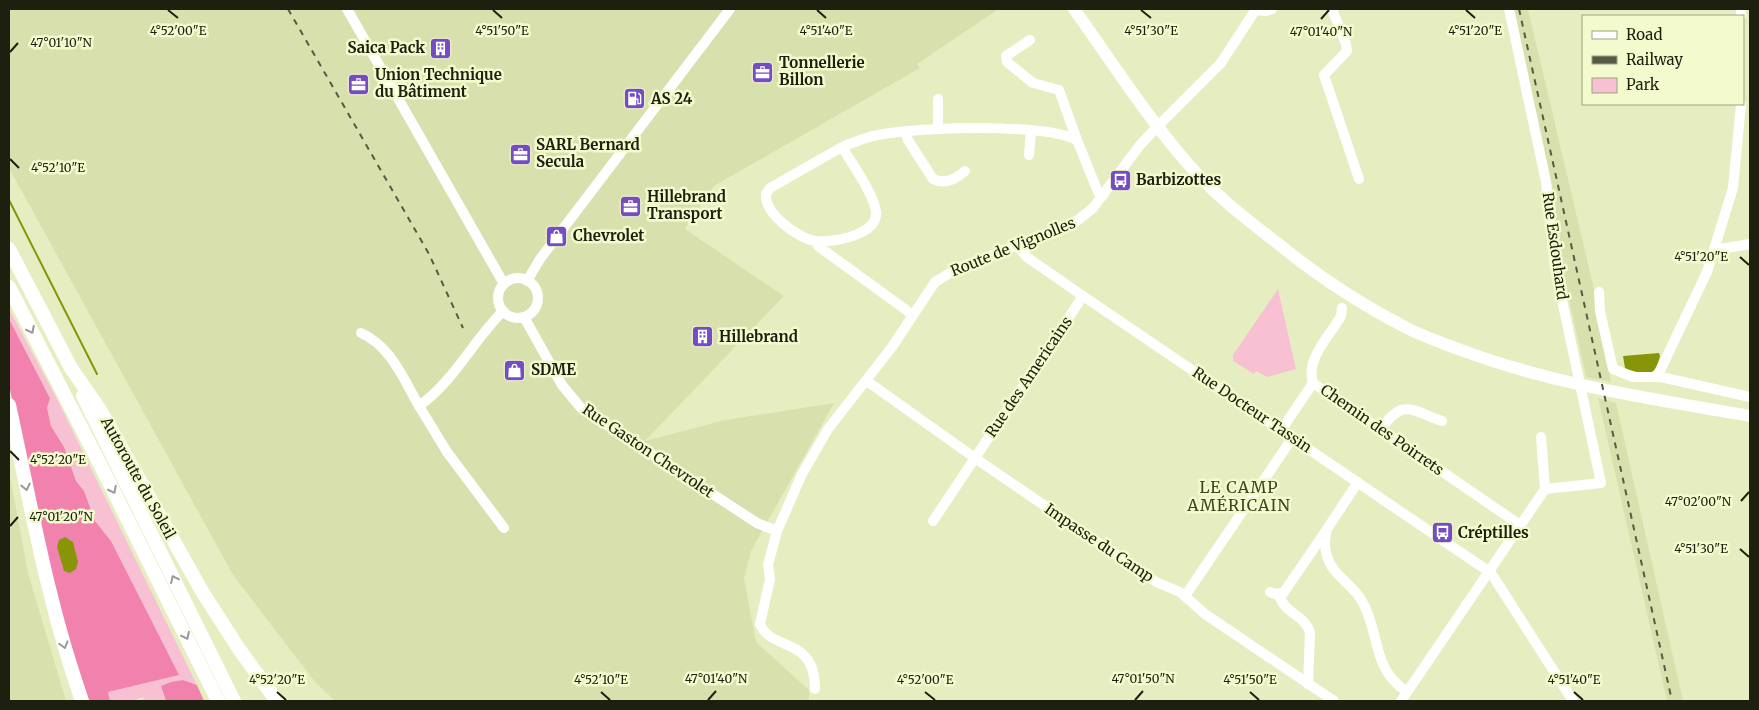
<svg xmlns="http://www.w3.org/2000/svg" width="1759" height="710" font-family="Merriweather,serif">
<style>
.built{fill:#d8e1ae}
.green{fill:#f7c0d3}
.forest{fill:#f182ae}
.water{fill:#889508}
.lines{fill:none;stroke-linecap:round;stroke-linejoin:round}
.stream{stroke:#889508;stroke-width:2}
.minor{stroke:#fff;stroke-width:10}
.major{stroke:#fff;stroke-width:12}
.highway{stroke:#fff;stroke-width:14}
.rail{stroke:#575a42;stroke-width:2;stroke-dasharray:6 6;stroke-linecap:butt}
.oneway{stroke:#999a93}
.ticks{fill:none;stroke:#1d1f0f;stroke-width:2}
.labels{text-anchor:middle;stroke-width:5;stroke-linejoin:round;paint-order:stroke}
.poi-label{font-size:15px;font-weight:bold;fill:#1d1f0f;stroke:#f3fbce;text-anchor:start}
.street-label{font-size:15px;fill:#1d1f0f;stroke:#f3fbce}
.neighbourhood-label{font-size:16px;letter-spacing:1px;fill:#414620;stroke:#f3fbce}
.ticks-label{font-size:12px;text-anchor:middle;fill:#1d1f0f;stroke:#f3fbce;stroke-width:5;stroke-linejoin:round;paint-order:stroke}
</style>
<rect width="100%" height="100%" fill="#e6eec1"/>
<g class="built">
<polygon points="9,9 999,9 917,64 920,68 714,186 685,229 784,296 645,441 725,420 834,403 751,551 744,578 756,642 809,690 809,701 335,701 315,682 233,575 9,168"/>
<polygon points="1514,9 1528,9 1593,285 1611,382 1586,377 1557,243 1555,199"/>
<polygon points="1598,398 1616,403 1683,701 1667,701"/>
<polygon points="9,471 28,573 66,701 9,701"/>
</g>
<g class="green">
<polygon points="1278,289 1296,369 1267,377 1256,371 1254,374 1233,361 1233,355"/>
<polygon points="9,309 58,401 197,685 183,680 161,687 166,701 144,701 143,697 133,701 110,701 108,692 178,675 111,541 95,521 84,491 76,481 64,447 51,426 47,408 50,397 9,319"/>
</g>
<g class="forest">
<polygon points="9,319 50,398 47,408 51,426 64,447 76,481 84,491 95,521 111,541 179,675 108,692 110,701 89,701 55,594 9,385"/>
<polygon points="183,680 197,685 204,701 166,701 161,686 171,682"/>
</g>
<g class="water">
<path d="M1659,353L1660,356C1659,360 1657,368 1653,371C1648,376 1631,371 1625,368L1623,356Z"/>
<polygon points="65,537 73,542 78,562 76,569 70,573 64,571 57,547 59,540"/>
</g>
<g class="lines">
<polyline class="stream" points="9,200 97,374"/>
<g class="minor">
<polyline points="347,9 504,284"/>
<polyline points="1332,9 1346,44 1347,51 1324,75 1359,179"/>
<polyline points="1741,9 1741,16"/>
<polyline points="1255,10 1266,11 1272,9"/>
<polyline points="1030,40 1006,56 1007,62 1033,83 1059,90 1077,140 1098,192 1103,196"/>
<polyline points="938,99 938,129"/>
<path d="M905,132L908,140L933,179C945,185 956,179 965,171"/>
<path d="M842,147C852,164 874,194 876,212C878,235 833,243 816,241C798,239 764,213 766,194L770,188L842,147C854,142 866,137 878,135C917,127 1043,123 1077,140"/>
<polyline points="1029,155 1031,131"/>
<polyline points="816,241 818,246 913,315"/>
<polyline points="1017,246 1028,258 1083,296 1491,573 1573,701"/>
<polyline points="1714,250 1750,244"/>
<circle cx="518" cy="298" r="20"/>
<polyline points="527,281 540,259 730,9"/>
<polyline points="1599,292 1600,311 1613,369 1633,377 1661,377 1750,397"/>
<path d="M1342,308L1341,316C1330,336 1305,359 1313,383L1520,525"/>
<path d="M503,311C473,341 454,381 419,406L447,452L504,528"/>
<polyline points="524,317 562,385 581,408 757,523 777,531 802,474 828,429 892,347 935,282 958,268 1073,224 1093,208 1140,145 1157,127 1221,63 1256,9"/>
<path d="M361,333C391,346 404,380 419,406"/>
<polyline points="1657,377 1707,272 1733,188 1741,104"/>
<polyline points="865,382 871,384 975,458 1156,582 1180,592 1205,614 1334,701"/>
<polyline points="1282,429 1313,383"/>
<path d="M1381,429C1403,398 1411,410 1442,421"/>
<polyline points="1541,437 1545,489"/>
<path d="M1358,482L1327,529C1324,540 1324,548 1328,559C1334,576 1353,585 1362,601C1381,635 1371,668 1407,692"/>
<polyline points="933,521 1083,296"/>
<path d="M777,531L768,565L770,579L760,624C771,652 815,635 815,689"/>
<polyline points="1270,592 1275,594 1282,593"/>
<polyline points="1185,596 1293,437"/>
<path d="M1308,684L1310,633C1305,615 1286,614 1280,598L1325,532"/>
<polyline points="1401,701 1545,489 1601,483 1555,267 1546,182 1509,9"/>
</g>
<path class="major" d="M1074,9C1112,62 1146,116 1189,165C1215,195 1245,218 1276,242C1316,275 1360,304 1407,328C1424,337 1443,343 1461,350C1554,385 1653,399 1750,416"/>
<g class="highway">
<polyline points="9,249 71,368 100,410 203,593 239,649 277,701"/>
<polyline points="9,287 103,470 218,701"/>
<polyline points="83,396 234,701"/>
<path d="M9,405C31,505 48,605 82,701"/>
</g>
<g class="rail">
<polyline points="288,9 429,254 463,328"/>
<polyline points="1519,9 1672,701"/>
</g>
</g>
<defs><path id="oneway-chevron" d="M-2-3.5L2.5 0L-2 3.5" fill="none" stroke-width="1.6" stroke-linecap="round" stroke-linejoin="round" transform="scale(1.25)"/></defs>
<g class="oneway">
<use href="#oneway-chevron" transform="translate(31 330) rotate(63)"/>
<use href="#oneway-chevron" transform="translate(26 487) rotate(78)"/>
<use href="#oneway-chevron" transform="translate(113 490) rotate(63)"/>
<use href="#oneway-chevron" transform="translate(174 579) rotate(-116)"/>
<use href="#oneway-chevron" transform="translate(186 636) rotate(64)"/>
<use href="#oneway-chevron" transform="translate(64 645) rotate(74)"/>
</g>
<path class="ticks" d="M168,10L178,18M493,10L502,18M817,10L826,18M1141,10L1151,18M1466,10L1475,18M1321,19L1329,10M10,52L18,43M10,159L19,168M1740,257L1749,265M10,451L19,460M1741,501L1749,492M10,526L18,517M1740,549L1749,557M277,692L286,700M601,692L610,700M925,692L935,700M1250,692L1259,700M1574,692L1583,700M708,700L716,691M1135,700L1143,691"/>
<defs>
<symbol id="building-square" viewBox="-11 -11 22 22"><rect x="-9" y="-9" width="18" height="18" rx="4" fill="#764cc5" stroke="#f3fbce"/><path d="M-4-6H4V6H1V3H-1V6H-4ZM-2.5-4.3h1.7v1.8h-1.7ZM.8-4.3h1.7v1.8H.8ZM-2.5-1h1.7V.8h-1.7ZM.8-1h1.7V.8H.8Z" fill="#fff"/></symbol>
<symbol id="office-square" viewBox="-11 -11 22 22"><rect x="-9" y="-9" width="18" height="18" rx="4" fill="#764cc5" stroke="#f3fbce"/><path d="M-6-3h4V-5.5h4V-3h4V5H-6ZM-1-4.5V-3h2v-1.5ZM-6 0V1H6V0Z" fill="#fff"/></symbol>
<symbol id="fuel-square" viewBox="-11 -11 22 22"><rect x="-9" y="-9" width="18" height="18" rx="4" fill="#764cc5" stroke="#f3fbce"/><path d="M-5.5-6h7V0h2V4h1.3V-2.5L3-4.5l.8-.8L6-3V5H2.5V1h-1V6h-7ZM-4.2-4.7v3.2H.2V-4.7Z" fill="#fff"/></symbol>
<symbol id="bus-square" viewBox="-11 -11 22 22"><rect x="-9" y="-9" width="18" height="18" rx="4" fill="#764cc5" stroke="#f3fbce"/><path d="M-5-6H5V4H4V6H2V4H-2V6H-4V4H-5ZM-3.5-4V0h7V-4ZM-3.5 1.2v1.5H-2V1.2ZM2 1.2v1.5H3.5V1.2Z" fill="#fff"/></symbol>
<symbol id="shop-square" viewBox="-11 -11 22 22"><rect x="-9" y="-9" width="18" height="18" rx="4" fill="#764cc5" stroke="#f3fbce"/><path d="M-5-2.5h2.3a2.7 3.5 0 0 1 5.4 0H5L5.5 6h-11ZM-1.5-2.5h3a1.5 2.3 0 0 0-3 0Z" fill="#fff"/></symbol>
</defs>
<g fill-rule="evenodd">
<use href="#building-square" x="428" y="36" width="25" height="25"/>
<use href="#office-square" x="750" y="60" width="25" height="25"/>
<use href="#office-square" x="346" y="72" width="25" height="25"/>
<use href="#fuel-square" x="622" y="86" width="25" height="25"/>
<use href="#office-square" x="508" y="142" width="25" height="25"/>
<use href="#bus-square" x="1108" y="168" width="25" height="25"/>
<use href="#office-square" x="618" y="194" width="25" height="25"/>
<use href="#shop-square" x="544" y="224" width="25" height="25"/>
<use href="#building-square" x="690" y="324" width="25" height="25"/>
<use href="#shop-square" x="502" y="358" width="25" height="25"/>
<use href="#bus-square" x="1430" y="520" width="25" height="25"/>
</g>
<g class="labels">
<g class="poi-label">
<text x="425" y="53" text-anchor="end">Saica Pack</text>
<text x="779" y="68">Tonnellerie<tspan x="779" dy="17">Billon</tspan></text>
<text x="375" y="80">Union Technique<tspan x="375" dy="17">du Bâtiment</tspan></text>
<text x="651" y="104">AS 24</text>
<text x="536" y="150">SARL Bernard<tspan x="536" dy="17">Secula</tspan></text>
<text x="1136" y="185">Barbizottes</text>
<text x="647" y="202">Hillebrand<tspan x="647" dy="17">Transport</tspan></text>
<text x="573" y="241">Chevrolet</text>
<text x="719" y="342">Hillebrand</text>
<text x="531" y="375">SDME</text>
<text x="1458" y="538">Créptilles</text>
</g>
<g class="street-label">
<text transform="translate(1555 246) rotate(82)" y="5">Rue Esdouhard</text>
<text transform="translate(1013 247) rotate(-22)" y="5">Route de Vignolles</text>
<text transform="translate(1029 377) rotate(-56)" y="5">Rue des Americains</text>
<text transform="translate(1252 410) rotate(34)" y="5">Rue Docteur Tassin</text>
<text transform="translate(1382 430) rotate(35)" y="5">Chemin des Poirrets</text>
<text transform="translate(648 451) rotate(34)" y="5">Rue Gaston Chevrolet</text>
<text transform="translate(138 478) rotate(61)" y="5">Autoroute du Soleil</text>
<text transform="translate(1099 543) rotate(34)" y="5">Impasse du Camp</text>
</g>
<g class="neighbourhood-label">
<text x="1239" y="493">LE CAMP<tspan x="1239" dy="18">AMÉRICAIN</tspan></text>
</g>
</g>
<g class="ticks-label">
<text x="826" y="35">4°51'40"E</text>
<text x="1475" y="35">4°51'20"E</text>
<text x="178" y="35">4°52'00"E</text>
<text x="502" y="35">4°51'50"E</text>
<text x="1151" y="35">4°51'30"E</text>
<text x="1321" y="36">47°01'40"N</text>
<text x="61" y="47">47°01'10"N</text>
<text x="58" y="172">4°52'10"E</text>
<text x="1701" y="261">4°51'20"E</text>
<text x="58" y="464">4°52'20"E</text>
<text x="1698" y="506">47°02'00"N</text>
<text x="61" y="521">47°01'20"N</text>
<text x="1701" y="553">4°51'30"E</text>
<text x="716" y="683">47°01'40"N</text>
<text x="1143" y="683">47°01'50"N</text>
<text x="277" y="684">4°52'20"E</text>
<text x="601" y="684">4°52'10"E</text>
<text x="925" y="684">4°52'00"E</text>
<text x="1250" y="684">4°51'50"E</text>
<text x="1574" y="684">4°51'40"E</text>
</g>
<rect width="1759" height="710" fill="none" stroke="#1d1f0f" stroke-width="20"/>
<rect x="1582" y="15" width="162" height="90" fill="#f3fbce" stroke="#9da382"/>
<rect x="1592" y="31" width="25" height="8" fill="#ffffff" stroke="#9da382"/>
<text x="1626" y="40" font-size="15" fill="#1d1f0f">Road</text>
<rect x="1592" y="56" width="25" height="8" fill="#575a42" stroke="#9da382"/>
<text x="1626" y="65" font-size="15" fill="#1d1f0f">Railway</text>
<rect x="1592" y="78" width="25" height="15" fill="#f7c0d3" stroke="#9da382"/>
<text x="1626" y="90" font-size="15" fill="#1d1f0f">Park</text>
</svg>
